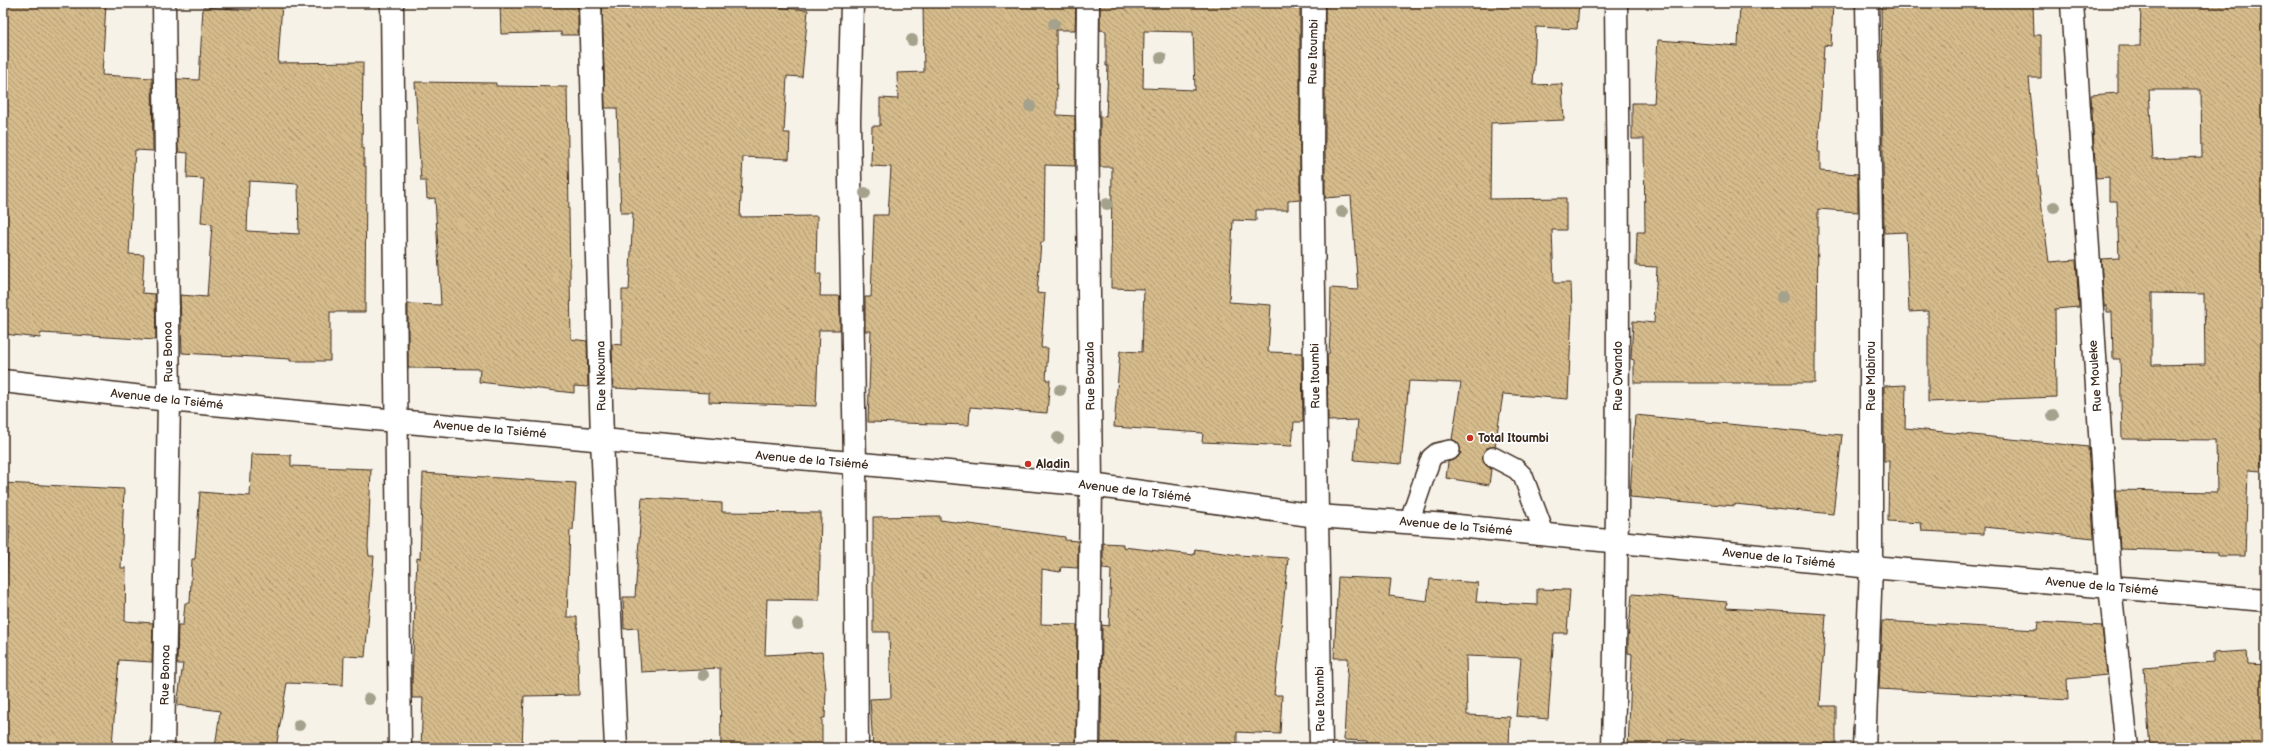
<svg xmlns="http://www.w3.org/2000/svg" width="2269" height="751" font-family="'Balsamiq Sans',sans-serif">
<style>
.building{fill:url(#building-back-hatch);stroke:#3b2a1e;fill-rule:evenodd}
.lines{fill:none;stroke-linecap:round;stroke-linejoin:round}
.service-casing{stroke:#3b2a1e;stroke-width:22}
.minor-casing{stroke:#3b2a1e;stroke-width:25}
.tertiary-casing{stroke:#3b2a1e;stroke-width:25}
.secondary-casing{stroke:#3b2a1e;stroke-width:25}
.service{stroke:#fff;stroke-width:19}
.minor{stroke:#fff;stroke-width:22}
.tertiary{stroke:#fff;stroke-width:22}
.secondary{stroke:#fff;stroke-width:22}
.tree{fill:#a4a18c}
.poi-dot{fill:#c8321e;stroke:#fff;stroke-width:1.5}
.labels{text-anchor:middle;stroke-width:3.5;stroke-linejoin:round;paint-order:stroke}
.street-label{font-size:12px;fill:#3b2a1e;stroke:#fff}
.poi-label{font-size:12px;font-weight:bold;fill:#3b2a1e;stroke:#fff;text-anchor:start}
</style>
<defs>
<pattern id="building-back-hatch" width="6" height="6" patternUnits="userSpaceOnUse"><rect width="6" height="6" fill="#d6bc8c"/><path d="M-1 5l2 2M0 0l6 6M5-1l2 2" fill="none" stroke="#af9972"/></pattern>
</defs>
<rect width="100%" height="100%" fill="#f7f2e8"/>
<filter id="ink" filterUnits="userSpaceOnUse"><feTurbulence type="fractalNoise" baseFrequency=".025" numOctaves="2"/><feDisplacementMap in="SourceGraphic" scale="8" xChannelSelector="R" yChannelSelector="G"/><feConvolveMatrix kernelMatrix="1 2 1 2 8 2 1 2 1" color-interpolation-filters="sRGB"/></filter>
<g filter="url(#ink)">
<g class="building">
<polygon points="3,3 106,3 102,75 152,78 153,151 135,150 129,254 144,255 142,293 155,294 156,340 41,333 40,338 3,334"/>
<path d="M252,3H282L278,63L363,62L362,149L364,148V166H366L365,312H330V361H290V359L182,353L180,295L207,297L212,224L201,223L204,179L187,178L188,153L178,152L177,79L199,80L203,7L251,10ZM249,181L298,184L299,234L247,231Z"/>
<polygon points="500,3 578,3 578,35 561,35 561,32 501,34"/>
<polygon points="602,3 750,3 750,5 808,10 802,77 787,76 784,133 790,133 789,159 743,157 740,217 817,216 816,274 821,274 820,296 840,296 840,330 819,330 816,406 709,402 709,393 613,388 612,344 622,345 622,290 629,290 633,213 621,213 617,108 605,108"/>
<polygon points="923,3 1076,3 1075,30 1056,30 1057,115 1075,116 1075,166 1045,165 1044,242 1041,242 1037,293 1045,294 1041,348 1048,348 1046,380 1050,380 1047,413 970,407 969,425 868,422 871,331 865,331 865,297 871,297 874,215 888,215 891,167 871,166 872,126 880,126 880,98 898,99 897,73 924,72"/>
<path d="M1100,3H1300V200L1288,201V210H1256V221L1233,220L1229,302L1271,305L1268,352L1302,353L1303,422H1294L1292,446L1202,442L1203,433L1114,427L1120,351L1142,352L1144,289L1111,288L1112,167H1100V116L1106,117L1108,66H1106V31L1100,30ZM1144,31L1193,32L1195,90L1143,88Z"/>
<polygon points="1325,3 1579,3 1577,29 1536,27 1533,85 1562,84 1564,120 1491,123 1490,199 1566,198 1566,230 1552,230 1554,283 1571,283 1572,311 1568,399 1503,394 1495,447 1487,448 1482,457 1484,463 1491,469 1489,485 1446,478 1448,462 1457,458 1461,453 1458,443 1452,439 1461,383 1409,381 1401,464 1354,460 1358,420 1328,421 1327,354 1329,354 1330,335 1331,288 1358,290 1351,196 1325,198"/>
<polygon points="1740,3 1833,3 1831,46 1824,45 1818,152 1820,152 1820,171 1858,174 1858,212 1818,209 1817,353 1815,353 1815,383 1634,383 1634,360 1631,359 1633,321 1654,323 1657,267 1636,266 1637,232 1645,232 1644,139 1632,139 1632,103 1654,103 1658,40 1738,46"/>
<polygon points="1881,3 2033,3 2034,35 2041,35 2041,78 2029,78 2039,186 2049,262 2076,260 2079,307 2055,309 2056,397 1928,402 1928,311 1909,312 1906,232 1884,233"/>
<path d="M2141,3H2266V445H2261V471L2248,470L2245,556H2218V552L2120,549L2116,490L2217,492L2216,440L2122,439L2120,359H2113L2112,312H2107V306H2104L2101,259L2119,258L2117,201H2109V177L2096,178L2091,95L2118,93V46H2140ZM2149,90H2201L2202,157L2153,159ZM2152,293L2204,294L2205,364L2152,365Z"/>
<polygon points="415,82 496,83 496,86 567,87 571,339 587,341 588,387 574,386 574,393 479,382 480,369 408,368 408,304 441,305 435,198 427,199 426,181 421,181"/>
<polygon points="1906,385 1905,428 2088,447 2094,538 1984,527 1984,534 1922,531 1921,523 1888,521 1889,461 1884,461 1884,386"/>
<polygon points="1635,415 1842,435 1833,514 1735,504 1735,506 1630,497"/>
<polygon points="252,454 291,455 291,466 371,469 368,547 369,556 374,556 365,657 344,656 343,685 287,683 276,748 215,748 220,711 177,705 183,664 177,664 178,625 183,625 185,603 190,603 192,559 195,559 200,492 250,496"/>
<polygon points="423,473 576,483 573,530 570,530 567,617 577,617 579,695 524,696 522,748 421,747 423,698 412,698 412,680 417,558 420,559"/>
<polygon points="3,483 124,489 121,568 126,568 125,621 153,623 152,662 119,660 112,744 103,744 103,748 9,748 9,741 3,741 3,589 5,590 10,526 3,526"/>
<polygon points="642,498 722,503 722,512 821,513 819,600 767,599 765,655 822,652 826,688 825,718 822,718 822,748 721,748 720,668 641,672 638,628 624,629 623,597 635,597"/>
<polygon points="940,516 940,520 1065,537 1065,540 1078,541 1078,568 1061,567 1060,572 1042,569 1041,624 1077,625 1076,742 1059,742 1059,748 873,748 870,699 891,698 889,632 873,632 873,517"/>
<polygon points="1103,543 1123,544 1123,547 1194,555 1195,549 1238,555 1288,558 1274,695 1282,695 1280,734 1237,732 1237,746 1116,748 1117,743 1101,743 1102,625 1109,626 1111,570 1103,569"/>
<polygon points="1338,577 1391,579 1389,596 1427,601 1430,579 1478,583 1476,602 1537,605 1537,589 1570,590 1567,633 1554,633 1548,719 1516,716 1521,658 1466,656 1467,715 1510,717 1509,748 1367,748 1367,741 1344,740 1348,658 1334,658"/>
<polygon points="1632,594 1727,602 1726,608 1826,614 1820,706 1836,706 1836,744 1760,742 1760,748 1724,748 1724,742 1668,740 1667,748 1628,748 1632,654 1628,653 1628,640"/>
<polygon points="1882,621 2037,630 2038,622 2102,626 2107,675 2067,679 2068,700 1879,689"/>
<polygon points="2247,651 2248,664 2266,665 2266,748 2150,748 2144,668 2213,662 2213,653"/>
</g>
<g class="lines">
<defs>
<g id="service">
<polyline points="1493,457 1516,469 1523,476 1545,535"/>
<polyline points="1409,522 1431,458 1437,453 1450,450"/>
</g>
<g id="minor">
<polyline points="392,3 400,748"/>
<polyline points="590,3 602,439 616,748"/>
<polyline points="852,3 849,121 855,464 857,748"/>
<polyline points="1088,3 1087,106 1091,485 1088,748"/>
<polyline points="1313,3 1312,150 1317,516"/>
<polyline points="2072,3 2110,586 2127,748"/>
<polyline points="163,748 169,400 164,3"/>
<path d="M1613,748C1619,500 1619,251 1616,3"/>
<polyline points="1864,748 1871,567 1871,223 1867,3"/>
</g>
<polyline id="tertiary" points="1317,516 1321,748"/>
<polyline id="secondary" points="3,381 169,400 1091,485 1317,516 1448,525 1871,567 2266,600"/>
</defs>
<use href="#service" class="service-casing"/>
<use href="#minor" class="minor-casing"/>
<use href="#tertiary" class="tertiary-casing"/>
<use href="#secondary" class="secondary-casing"/>
<use href="#service" class="service"/>
<use href="#minor" class="minor"/>
<use href="#tertiary" class="tertiary"/>
<use href="#secondary" class="secondary"/>
</g>
<g class="tree">
<circle cx="1054" cy="24" r="6"/>
<circle cx="912" cy="40" r="6"/>
<circle cx="1161" cy="58" r="6"/>
<circle cx="1030" cy="106" r="6"/>
<circle cx="865" cy="193" r="6"/>
<circle cx="1107" cy="204" r="6"/>
<circle cx="2054" cy="207" r="6"/>
<circle cx="1342" cy="212" r="6"/>
<circle cx="1782" cy="297" r="6"/>
<circle cx="1060" cy="390" r="6"/>
<circle cx="2053" cy="415" r="6"/>
<circle cx="1058" cy="438" r="6"/>
<circle cx="798" cy="624" r="6"/>
<circle cx="703" cy="675" r="6"/>
<circle cx="369" cy="699" r="6"/>
<circle cx="299" cy="725" r="6"/>
</g>
</g>
<g class="poi-dot">
<circle cx="1470" cy="438" r="4"/>
<circle cx="1028" cy="464" r="4"/>
</g>
<g class="labels">
<g class="street-label">
<text transform="translate(1313 52) rotate(-89)" y="4">Rue Itoumbi</text>
<text transform="translate(168 352) rotate(-91)" y="4">Rue Bonoa</text>
<text transform="translate(601 376) rotate(-91)" y="4">Rue Nkouma</text>
<text transform="translate(1090 376) rotate(-91)" y="4">Rue Bouzala</text>
<text transform="translate(1315 376) rotate(-91)" y="4">Rue Itoumbi</text>
<text transform="translate(1618 376) rotate(-90)" y="4">Rue Owando</text>
<text transform="translate(1871 376) rotate(-90)" y="4">Rue Mabirou</text>
<text transform="translate(2095 376) rotate(-94)" y="4">Rue Mouleke</text>
<text transform="translate(167 399) rotate(6)" y="4">Avenue de la Tsiémé</text>
<text transform="translate(490 429) rotate(5)" y="4">Avenue de la Tsiémé</text>
<text transform="translate(812 460) rotate(5)" y="4">Avenue de la Tsiémé</text>
<text transform="translate(1135 491) rotate(7)" y="4">Avenue de la Tsiémé</text>
<text transform="translate(1456 526) rotate(5)" y="4">Avenue de la Tsiémé</text>
<text transform="translate(1779 558) rotate(6)" y="4">Avenue de la Tsiémé</text>
<text transform="translate(2102 586) rotate(5)" y="4">Avenue de la Tsiémé</text>
<text transform="translate(165 675) rotate(-89)" y="4">Rue Bonoa</text>
<text transform="translate(1320 699) rotate(-91)" y="4">Rue Itoumbi</text>
</g>
<g class="poi-label">
<text x="1478" y="442">Total Itoumbi</text>
<text x="1036" y="468">Aladin</text>
</g>
</g>
<rect width="2269" height="751" fill="none" stroke="#fff" stroke-width="16"/>
<rect x="8" y="8" width="2253" height="735" fill="none" stroke="#3b2a1e" stroke-width="1.5" filter="url(#ink)"/>
</svg>
